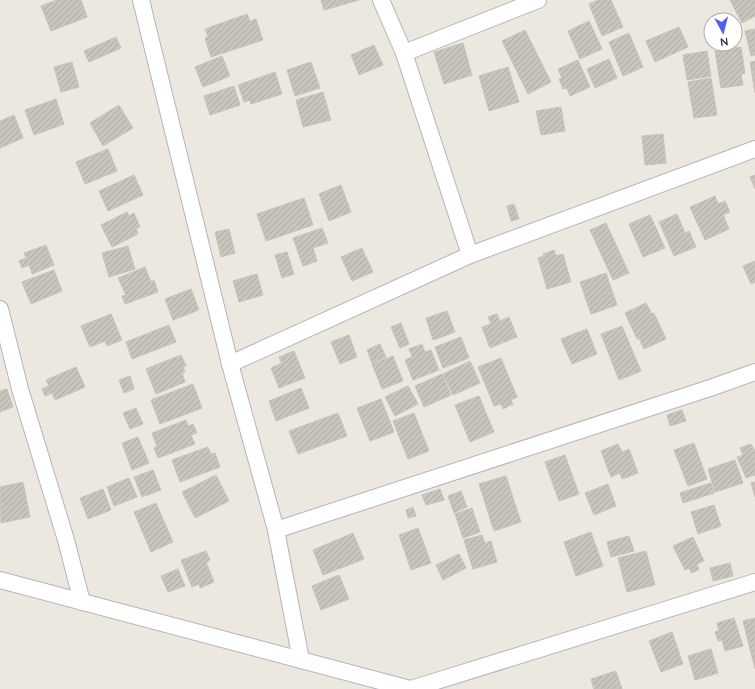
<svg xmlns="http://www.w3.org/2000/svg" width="755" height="689" font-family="Quicksand,sans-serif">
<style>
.building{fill:url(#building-hatch);stroke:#c8c3b9}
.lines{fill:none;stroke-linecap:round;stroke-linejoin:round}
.minor-casing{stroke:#b2b4be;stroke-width:18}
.minor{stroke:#fff;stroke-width:16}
</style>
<defs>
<pattern id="building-hatch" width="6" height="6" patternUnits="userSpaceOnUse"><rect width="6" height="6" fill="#c8c4be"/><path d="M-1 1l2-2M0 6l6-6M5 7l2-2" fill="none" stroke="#aca9a3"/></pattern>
</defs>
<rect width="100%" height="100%" fill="#ece8df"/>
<g class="building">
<polygon points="57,0 81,0 87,17 51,31 41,6"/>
<polygon points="321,0 359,0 324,10"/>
<polygon points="598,0 611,0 623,27 602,36 589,4"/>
<polygon points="730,0 755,0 755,16 742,23"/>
<polygon points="247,14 250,21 256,19 263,40 211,57 205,38 208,37 205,29"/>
<polygon points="589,21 602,49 580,59 568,31"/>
<polygon points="679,27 688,47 655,62 646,41"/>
<polygon points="755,29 755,55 751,56 745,31"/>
<polygon points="525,30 551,82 528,94 502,41"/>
<polygon points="629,33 643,67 623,76 609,42"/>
<polygon points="116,37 121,48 89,62 84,51"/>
<polygon points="463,43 472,75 444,84 434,52"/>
<polygon points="374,45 383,65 359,75 351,55"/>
<polygon points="741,47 745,73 741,74 743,85 721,88 715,51"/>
<polygon points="707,51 711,76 687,80 683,55"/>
<polygon points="222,56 230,76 203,87 195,67"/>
<polygon points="609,59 617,78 595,88 587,69"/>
<polygon points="578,60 590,87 570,96 567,88 563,89 559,79 562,78 558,69"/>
<polygon points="755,61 755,93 750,62"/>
<polygon points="72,62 79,87 61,92 54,67"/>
<polygon points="311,62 320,88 295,96 287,70"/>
<polygon points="508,67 519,102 489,111 479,76"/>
<polygon points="275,72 282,94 251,104 250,100 244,102 238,85"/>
<polygon points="711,78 717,115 694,118 688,82"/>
<polygon points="234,86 240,105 210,115 204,96"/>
<polygon points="323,92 331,120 303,127 296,100"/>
<polygon points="56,99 64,124 34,135 25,110"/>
<polygon points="119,105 133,128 103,146 90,123"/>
<polygon points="561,107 565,131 541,135 536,111"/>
<polygon points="14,115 23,138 0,148 0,121"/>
<polygon points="663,134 666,163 645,165 642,136"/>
<polygon points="108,149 117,171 85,184 76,162"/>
<polygon points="134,175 143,195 108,211 99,191"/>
<polygon points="755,175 755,189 750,177"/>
<polygon points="341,185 351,212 329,221 319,194"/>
<polygon points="715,196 718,204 725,201 730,212 723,215 729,229 705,240 690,207"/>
<polygon points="304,198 313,225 266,241 257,214"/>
<polygon points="514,204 519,219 511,221 507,206"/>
<polygon points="127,212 129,216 134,213 140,227 136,229 138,234 112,247 101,225"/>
<polygon points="677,214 685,233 689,231 696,247 674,256 659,222"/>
<polygon points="650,215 665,248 643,257 629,224"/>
<polygon points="606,223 629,273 613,280 590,230"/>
<polygon points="322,228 328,243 313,248 317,261 303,266 293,238"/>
<polygon points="229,229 235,253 221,257 215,232"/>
<polygon points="46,245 54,265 32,274 29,265 22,268 19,261 26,258 24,253"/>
<polygon points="128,246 135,269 109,277 102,253"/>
<polygon points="362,248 373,272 352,281 341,257"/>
<polygon points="554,250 556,256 563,254 571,282 547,289 538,258 544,256 543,254"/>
<polygon points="287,252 294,274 282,278 275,255"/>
<polygon points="755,261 755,282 751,284 743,266"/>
<polygon points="145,267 151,282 154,280 158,292 125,304 122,296 126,295 118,278"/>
<polygon points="54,270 62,291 31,304 22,282"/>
<polygon points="606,273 617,305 591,314 580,282"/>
<polygon points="257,274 263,295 239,302 233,281"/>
<polygon points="191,289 199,310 173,320 165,299"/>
<polygon points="646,303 652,314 654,313 666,339 644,349 639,338 637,339 625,313"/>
<polygon points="447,311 455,332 433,340 426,318"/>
<polygon points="111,314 122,340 107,346 105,341 90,347 81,326"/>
<polygon points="497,314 500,321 509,317 517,337 490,348 482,327 491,324 488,317"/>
<polygon points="401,323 409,344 400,348 391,327"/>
<polygon points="169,325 176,342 132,359 126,342"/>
<polygon points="622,326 641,371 619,380 601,334"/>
<polygon points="587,329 597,354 572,364 561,339"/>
<polygon points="349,335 357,357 340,364 331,342"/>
<polygon points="461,337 469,358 443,368 435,347"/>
<polygon points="380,344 386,357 372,363 367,350"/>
<polygon points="422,344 425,352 431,350 439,370 413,380 405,360 412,357 409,349"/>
<polygon points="294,351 305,378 279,388 271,368 282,363 279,357"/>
<polygon points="181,355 186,366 183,367 185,372 182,373 185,382 156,394 146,369"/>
<polygon points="393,356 403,381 382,389 372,364"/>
<polygon points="501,358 517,397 511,400 513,404 503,409 501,404 494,406 478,367"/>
<polygon points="470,361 480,383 453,395 443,374"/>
<polygon points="76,367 85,387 55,400 52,393 45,396 42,389 49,386 46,380"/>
<polygon points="442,374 451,395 424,407 415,386"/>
<polygon points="130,376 134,389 124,393 119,380"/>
<polygon points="193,384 202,408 160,424 151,400"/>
<polygon points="408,386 418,404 395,416 385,397"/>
<polygon points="301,388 309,408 276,421 269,401"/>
<polygon points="7,389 13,407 0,412 0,391"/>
<polygon points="479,396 494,432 470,442 455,405"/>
<polygon points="381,399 394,432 370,441 357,408"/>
<polygon points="136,408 143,424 130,429 123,413"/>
<polygon points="682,410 686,421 670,426 667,415"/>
<polygon points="338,413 347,436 298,454 289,431"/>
<polygon points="414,413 429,451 408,459 393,421"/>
<polygon points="186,420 188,426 193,424 197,433 191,435 195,444 158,458 154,448 157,447 152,433"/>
<polygon points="138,437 149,463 132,470 122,443"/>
<polygon points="694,443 707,479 688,486 674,450"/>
<polygon points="618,444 622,452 629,449 638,473 622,479 620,473 611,477 601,451"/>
<polygon points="751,444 754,450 755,450 755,475 746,478 737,457 743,455 740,448"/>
<polygon points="208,447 211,454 215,453 220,467 180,482 172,460"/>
<polygon points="565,455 579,494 559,501 545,462"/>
<polygon points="735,460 743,483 715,492 708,469"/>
<polygon points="153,470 161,490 142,497 134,477"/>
<polygon points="216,475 229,501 195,518 182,492"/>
<polygon points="506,476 521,522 494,531 479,484"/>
<polygon points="129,478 137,497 114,506 107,487"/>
<polygon points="23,482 30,517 1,523 0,487"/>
<polygon points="755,482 755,497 751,483"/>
<polygon points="711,483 714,493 683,503 680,493"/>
<polygon points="608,484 616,506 594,515 585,493"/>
<polygon points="103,489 111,510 88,519 80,498"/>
<polygon points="440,489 444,500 426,505 422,495"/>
<polygon points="461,491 467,507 454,513 448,496"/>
<polygon points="156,503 173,542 151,552 134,512"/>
<polygon points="714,505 721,526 698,534 691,512"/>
<polygon points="413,507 416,516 408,518 406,510"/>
<polygon points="472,508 480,532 463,538 455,514"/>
<polygon points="418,528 431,563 411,570 399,535"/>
<polygon points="591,532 603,566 576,576 564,542"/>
<polygon points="353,533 364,559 323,575 313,550"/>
<polygon points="482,535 485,543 491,541 497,562 473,569 464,540"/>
<polygon points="629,536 634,551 611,557 607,542"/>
<polygon points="693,537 704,561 697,564 699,569 692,573 689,568 685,570 673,546"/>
<polygon points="206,551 210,560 206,562 214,582 200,588 199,584 192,587 181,560"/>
<polygon points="646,551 655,585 627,592 618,558"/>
<polygon points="459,554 466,568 443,580 436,565"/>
<polygon points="730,563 733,576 713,581 710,568"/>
<polygon points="178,569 185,586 168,592 161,576"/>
<polygon points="339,575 349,599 321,610 312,586"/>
<polygon points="734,618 743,646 725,651 722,640 718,641 715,632 719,631 717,623"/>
<polygon points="755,618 755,669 743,621"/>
<polygon points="672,632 683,664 661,672 649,641"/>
<polygon points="711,649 718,673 695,680 688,656"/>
<polygon points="616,671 622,689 594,689 591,679"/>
</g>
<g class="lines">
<defs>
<g id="minor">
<polyline points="141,0 230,364 276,530 301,660"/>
<polyline points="381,0 404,53 470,255"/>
<polyline points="404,53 538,0"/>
<polyline points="0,309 20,389 66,540 82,602"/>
<polyline points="230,364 470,255 755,149"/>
<polyline points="276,530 713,387 755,372"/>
<polyline points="0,580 410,689"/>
<polyline points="411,689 755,582"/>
</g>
</defs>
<use href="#minor" class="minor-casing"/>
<use href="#minor" class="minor"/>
</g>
<g transform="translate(723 32) rotate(173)"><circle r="19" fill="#ffffff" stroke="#ababab"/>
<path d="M0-3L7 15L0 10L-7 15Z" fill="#4c5fed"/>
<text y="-6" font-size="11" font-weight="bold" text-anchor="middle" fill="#2c2c2c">N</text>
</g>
</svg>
